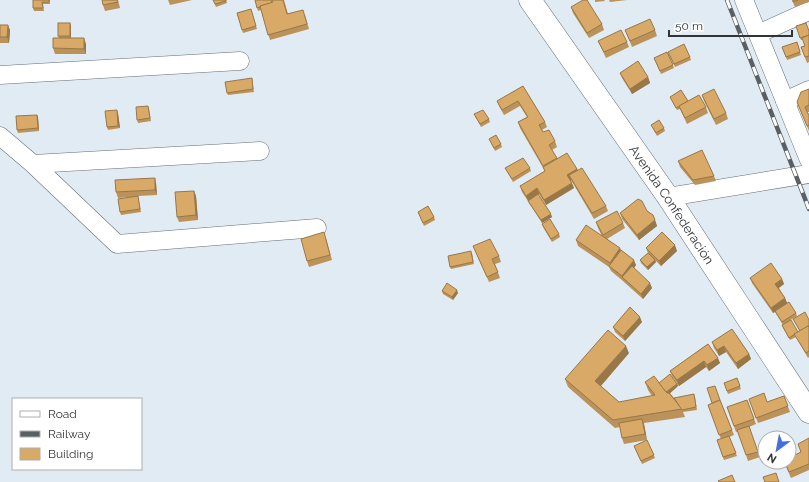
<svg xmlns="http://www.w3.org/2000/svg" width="809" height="482" font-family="Raleway,sans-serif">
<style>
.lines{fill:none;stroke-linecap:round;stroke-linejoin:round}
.minor-casing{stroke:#676f76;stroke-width:19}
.trunk-casing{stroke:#676f76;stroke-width:23}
.minor{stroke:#fff;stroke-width:18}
.trunk{stroke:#fff;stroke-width:22}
.rail-casing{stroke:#5a5f63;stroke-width:4.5}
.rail{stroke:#fff;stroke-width:3;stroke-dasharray:9;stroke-linecap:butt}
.wall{fill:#bb9259}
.shaded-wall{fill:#987748}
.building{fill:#d9aa67;stroke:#987748}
.labels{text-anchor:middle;stroke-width:3.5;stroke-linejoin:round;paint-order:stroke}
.street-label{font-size:13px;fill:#313437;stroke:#fff}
</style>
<rect width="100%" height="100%" fill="#e1ebf3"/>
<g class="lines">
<defs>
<g id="minor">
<polyline points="744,0 809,160"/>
<polyline points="758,34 809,11"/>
<polyline points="0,75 240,61"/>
<polyline points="785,101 809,90"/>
<polyline points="0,136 33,164 117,244 317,228"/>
<polyline points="33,164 260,151"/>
<polyline points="668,197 809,174"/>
</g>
<g id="trunk">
<path id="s1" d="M530,0L668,197L809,412"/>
</g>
</defs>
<use href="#minor" class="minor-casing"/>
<use href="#trunk" class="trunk-casing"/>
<use href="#minor" class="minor"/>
<use href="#trunk" class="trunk"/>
<defs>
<polyline id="rail" points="727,0 809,209"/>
</defs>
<use href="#rail" class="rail-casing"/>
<use href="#rail" class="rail"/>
</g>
<g class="wall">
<polygon points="33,0 50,0 50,4 43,4 44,11 34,11 33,8"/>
<polygon points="118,0 120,8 105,11 103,5"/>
<polygon points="168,0 192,0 170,5"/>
<polygon points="213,0 226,0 227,3 216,7"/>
<polygon points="255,0 272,3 273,2 272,0 284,0 288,14 305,15 309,29 270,40 261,10 258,11"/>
<polygon points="595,0 604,0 605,1 595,2"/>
<polygon points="609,0 627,0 610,2"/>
<polygon points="792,0 809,0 809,2 795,7"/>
<polygon points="571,7 602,24 604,30 589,38 573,13"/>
<polygon points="251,9 257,29 243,33 237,13"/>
<polygon points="70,23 71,26 71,38 86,44 86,54 55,54 53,48 59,38 58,36"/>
<polygon points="0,25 10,30 9,43 0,43"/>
<polygon points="796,26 809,31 809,62 807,63 801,47 805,46 803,40 801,40"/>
<polygon points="625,30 655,30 657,36 632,47"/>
<polygon points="598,41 627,42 629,47 606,58"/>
<polygon points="797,42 801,55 787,60 782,47"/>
<polygon points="667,52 674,68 661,74 654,58"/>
<polygon points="669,54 690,57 691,60 675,67"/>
<polygon points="620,73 648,77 650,83 632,94 622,78"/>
<polygon points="252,78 254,92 228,95 227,93"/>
<polygon points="523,86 545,122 547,127 542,130 543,132 555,141 557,147 552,150 557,159 577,169 606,206 608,211 594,219 571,180 570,180 574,188 546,205 539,194 538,195 552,217 542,223 529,203 529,201 528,201 522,192 520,186 545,171 520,128 518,122 527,117 520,106 504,115 499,106 497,101"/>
<polygon points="809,89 809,112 807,112 808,114 809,114 809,131 797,102"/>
<polygon points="681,90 688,102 706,107 708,113 687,124 680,109 677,110 670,97"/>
<polygon points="702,95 726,113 728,119 716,125 704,101"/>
<polygon points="148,106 149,109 151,121 138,123 137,120"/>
<polygon points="118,113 120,128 108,130 107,127"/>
<polygon points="474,114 489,119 490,122 481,127"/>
<polygon points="37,115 38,117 39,131 18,133 17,130"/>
<polygon points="651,125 664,128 665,131 657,136"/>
<polygon points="489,139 501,144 502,147 495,151"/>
<polygon points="678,161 714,176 716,181 695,185 680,167"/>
<polygon points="505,168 530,168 531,171 513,182"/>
<polygon points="156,183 157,195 138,196 141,212 121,215 120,212 130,197 118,198 116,192"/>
<polygon points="194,191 196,196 198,220 179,222 177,217"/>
<polygon points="647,211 653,215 657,226 639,240 622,219 620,213"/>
<polygon points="418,212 434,217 435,220 424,226"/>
<polygon points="596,222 623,223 625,228 607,239 621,250 636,265 634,268 652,288 643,299 624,282 623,281 611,271 609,267 578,246 576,240 602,236 598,228"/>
<polygon points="542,224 559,234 560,237 552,242 543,227"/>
<polygon points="326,238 332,260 309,267 307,261"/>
<polygon points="473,246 499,256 501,262 495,264 500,278 489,282"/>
<polygon points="646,248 677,251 661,266 655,260 656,262 648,270 641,263 640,260 648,253"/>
<polygon points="472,253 474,264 451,269 450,267"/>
<polygon points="750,278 782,279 784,284 779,288 785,298 787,303 796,313 797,316 789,321 798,332 800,331 793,319 809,320 809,357 808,358 796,337 790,340 783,328 782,325 783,325 775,312 773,313 752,283"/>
<polygon points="442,291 458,293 453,300 443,294"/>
<polygon points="642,322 625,341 615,332 613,327"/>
<polygon points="712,342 749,354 751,359 738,369 726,352 719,356 714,348"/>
<polygon points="708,344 720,363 709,371 706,367 679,386 677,384 678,386 670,393 674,398 695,397 697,410 683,412 685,417 644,423 647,440 655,458 642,464 635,448 647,440 624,444 622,438 620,427 615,428 568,387 565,379 629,353 601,386 619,402 652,396 648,390 645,382 677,383 672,376 670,371"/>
<polygon points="737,378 741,389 728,394 724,383"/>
<polygon points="784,396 790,412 758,423 749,399 767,402"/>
<polygon points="720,400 734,435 729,437 737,456 724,460 717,440 721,439 708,405"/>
<polygon points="747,400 756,424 749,427 760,457 748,461 738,431 736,432 727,407"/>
<polygon points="809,439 809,470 791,478 784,462 801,452 798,444"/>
</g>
<g class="shaded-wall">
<polygon points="70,23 71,26 71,39 70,36"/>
<polygon points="8,25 10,30 9,43 7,37"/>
<polygon points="84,38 86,44 86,54 84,49"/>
<polygon points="648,77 650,83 632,94 630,89"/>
<polygon points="117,110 118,113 120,128 118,126"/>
<polygon points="37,115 38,117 39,131 38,128"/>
<polygon points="577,169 579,175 569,175 571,180 569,181 567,175"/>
<polygon points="155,178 156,183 157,195 155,190"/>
<polygon points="572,183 574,188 546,205 544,200"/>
<polygon points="537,188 539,194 528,201 526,196"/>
<polygon points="194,191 196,196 198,220 196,215"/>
<polygon points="551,214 552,217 542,223 541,220"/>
<polygon points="655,220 657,226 639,240 637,235"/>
<polygon points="675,245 677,251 661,266 659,261"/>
<polygon points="620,248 622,253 612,269 610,263"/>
<polygon points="634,260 636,265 625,280 622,277 622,276"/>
<polygon points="655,260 656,262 648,270 647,267"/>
<polygon points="782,279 784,284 777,289 775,284"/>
<polygon points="650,283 652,288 643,299 641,294"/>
<polygon points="457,290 458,293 453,300 452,297"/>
<polygon points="785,298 787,303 773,313 771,308"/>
<polygon points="640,317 642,322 625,341 623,336"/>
<polygon points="626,346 629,353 598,389 595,381"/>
<polygon points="724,346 726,352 719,356 717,350"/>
<polygon points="749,354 751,359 738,369 736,363"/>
<polygon points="718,358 720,363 709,371 707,365"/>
<polygon points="704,361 706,367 679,386 677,380"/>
<polygon points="677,384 678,386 667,396 666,393"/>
<polygon points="642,419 644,425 647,440 645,434"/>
</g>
<g class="building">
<polygon points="33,0 49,0 49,2 42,2 43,8 33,8"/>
<polygon points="102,0 117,0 118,2 103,5"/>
<polygon points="213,0 226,0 226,1 215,4"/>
<polygon points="255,0 271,0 272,3 260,6 260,7 257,8"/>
<polygon points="272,0 283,0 287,14 303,10 307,24 268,35 260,6 273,2"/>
<polygon points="583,0 587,0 602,24 587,33 571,7"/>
<polygon points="793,0 798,0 793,2"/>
<polygon points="251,9 256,26 242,30 237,13"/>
<polygon points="650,19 655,30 630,41 625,30"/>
<rect x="58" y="23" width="12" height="13"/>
<polygon points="806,23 809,31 809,35 800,38 796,26"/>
<polygon points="0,25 8,25 7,37 0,37"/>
<polygon points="621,30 627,42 604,52 598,41"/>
<polygon points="809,35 809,56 805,57 801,47 805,46 802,38"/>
<polygon points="53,38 84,38 84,49 53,48"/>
<polygon points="797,42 800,52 786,57 782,47"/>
<polygon points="684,44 690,57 674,64 668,52"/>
<polygon points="667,52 673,65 660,71 654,58"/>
<polygon points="638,61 648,77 630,89 620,73"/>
<polygon points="252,78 253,89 227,93 225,82"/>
<polygon points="523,86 545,122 539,125 543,132 549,130 555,141 549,145 557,158 543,166 518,122 528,117 518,101 502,110 497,101"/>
<polygon points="714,89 726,113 714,119 702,95"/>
<polygon points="809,89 809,105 805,107 808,114 809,114 809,125 807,126 797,102 801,92"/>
<polygon points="681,90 688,101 676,108 670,97"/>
<polygon points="699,95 706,107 685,118 679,106"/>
<polygon points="148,106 150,118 137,120 136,107"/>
<polygon points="117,110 118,126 107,127 105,111"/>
<polygon points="483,110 489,119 480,124 474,114"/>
<polygon points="37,115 38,128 17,130 16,116"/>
<polygon points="659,120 664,128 656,133 651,125"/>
<polygon points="496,135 501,144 494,148 489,139"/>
<polygon points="702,150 714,176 693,180 678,161"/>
<polygon points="567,153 577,169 567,175 572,183 544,200 537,188 526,196 520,186 545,171 543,167"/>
<polygon points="523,158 530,168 512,179 505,168"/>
<polygon points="582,168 606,206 592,213 569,175"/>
<polygon points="155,178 155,190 116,192 115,180"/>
<polygon points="194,191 196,215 177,217 175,192"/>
<polygon points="538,194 551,214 541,220 528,201"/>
<polygon points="138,196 140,209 120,212 118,199"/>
<polygon points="638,199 642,201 647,211 653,215 655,220 637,235 620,213"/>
<polygon points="428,206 434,217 423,223 418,212"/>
<polygon points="617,211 623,223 603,235 596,222"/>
<polygon points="550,219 559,234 551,239 542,224"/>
<polygon points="586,225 620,248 610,263 576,240"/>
<polygon points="324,232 330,255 307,261 301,239"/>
<polygon points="662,232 675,245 659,261 646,248"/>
<polygon points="490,239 499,256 492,259 498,272 487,277 473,246"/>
<polygon points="621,250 634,260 622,276 609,266"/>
<polygon points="471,251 473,262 450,267 448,256"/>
<polygon points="648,253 655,260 647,267 640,260"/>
<polygon points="771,263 782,279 775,284 785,298 771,308 750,278"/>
<polygon points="632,266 650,283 641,294 622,277"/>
<polygon points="447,283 457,290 452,297 442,291"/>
<polygon points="789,302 796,313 782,322 775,311"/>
<polygon points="630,307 640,317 623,336 613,327"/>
<polygon points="805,312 809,320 809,326 808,326 800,331 793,319"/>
<polygon points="791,320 798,332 789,338 782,325"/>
<polygon points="808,326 809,327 809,351 806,353 794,334"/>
<polygon points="732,329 749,354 736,363 724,346 717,350 712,342"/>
<polygon points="608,330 626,346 595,381 619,402 655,395 645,382 654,376 667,393 669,393 682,409 613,420 565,379"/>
<polygon points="708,344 718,358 707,365 704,361 677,380 670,371"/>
<polygon points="670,374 677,384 666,392 659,383"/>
<polygon points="737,378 740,386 727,391 724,383"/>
<polygon points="715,386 720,400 712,403 707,388"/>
<polygon points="764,393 767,402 784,396 788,406 756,418 749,399"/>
<polygon points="694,394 696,407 682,410 674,398"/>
<polygon points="720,400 732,430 719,435 708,405"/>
<polygon points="747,400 754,419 734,426 727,407"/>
<polygon points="642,419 645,434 622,438 619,423"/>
<polygon points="749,426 758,452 746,455 737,430"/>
<polygon points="729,436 736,453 723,457 717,440"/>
<polygon points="809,438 809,464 789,472 785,462 789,462 789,458 801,452 798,444"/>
<polygon points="647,440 654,455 641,461 634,446"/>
<polygon points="776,473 779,482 765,482 763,477"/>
<polygon points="732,475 735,482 719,482 718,481"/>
</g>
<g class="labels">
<g class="street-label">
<text dy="5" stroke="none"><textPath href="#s1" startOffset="249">Avenida Confederación</textPath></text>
</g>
</g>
<rect x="12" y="398" width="130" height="72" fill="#ffffff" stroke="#adaeaf"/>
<rect x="20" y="411" width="20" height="6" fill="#ffffff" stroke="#adaeaf"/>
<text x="48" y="418" font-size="12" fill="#313437">Road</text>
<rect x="20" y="431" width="20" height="6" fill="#5a5f63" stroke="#adaeaf"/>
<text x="48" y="438" font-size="12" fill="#313437">Railway</text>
<rect x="20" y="448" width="20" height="12" fill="#d9aa67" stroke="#adaeaf"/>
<text x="48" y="458" font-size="12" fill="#313437">Building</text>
<g transform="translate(777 450) rotate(212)"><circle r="19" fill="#ffffff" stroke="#adaeaf"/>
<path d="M0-3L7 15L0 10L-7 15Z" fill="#476ee1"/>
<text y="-6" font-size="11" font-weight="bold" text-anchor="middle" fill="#313437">N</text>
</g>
<path d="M669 30v6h123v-6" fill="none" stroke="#313437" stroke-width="2"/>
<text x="675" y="30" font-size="12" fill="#313437" stroke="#ffffff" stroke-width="3" paint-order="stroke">50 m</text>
</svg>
